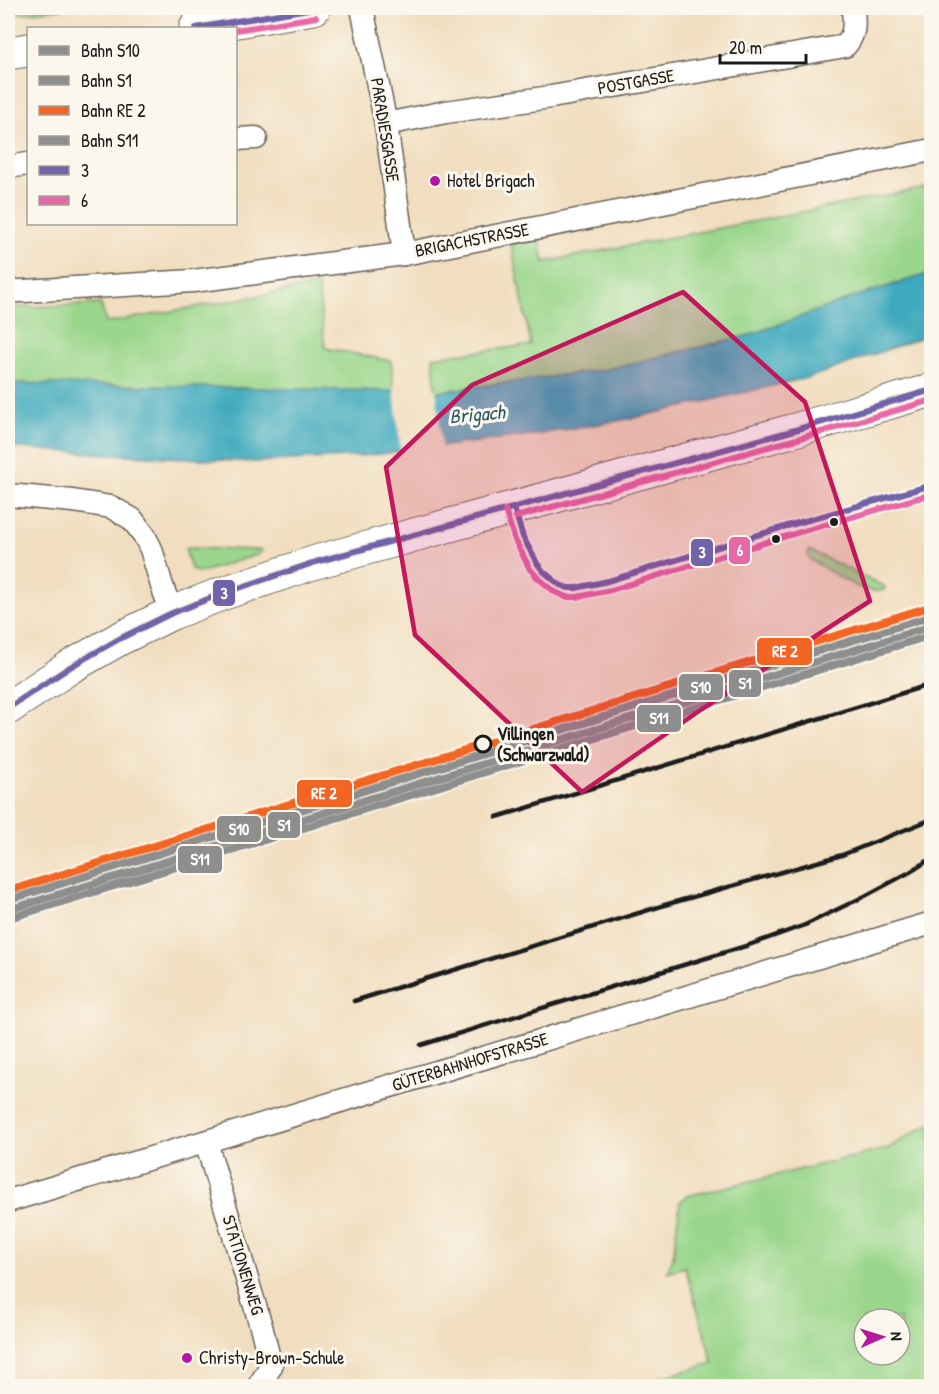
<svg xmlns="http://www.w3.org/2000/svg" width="939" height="1394" font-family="'Patrick Hand',sans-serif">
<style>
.green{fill:#9ad68b;stroke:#5b7954;stroke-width:1.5;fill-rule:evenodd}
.water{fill:#3da9bd;stroke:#2c626c;stroke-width:1.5}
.pier{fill:#f1dec0}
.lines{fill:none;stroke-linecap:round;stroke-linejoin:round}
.street-casing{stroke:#676055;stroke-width:25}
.secondary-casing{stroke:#676055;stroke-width:35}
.street{stroke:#fff;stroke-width:22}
.secondary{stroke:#fff;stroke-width:33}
.rail{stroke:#1c1c1c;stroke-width:4.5}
.bus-1-casing{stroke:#fbf7ec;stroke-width:10}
.bus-2-casing{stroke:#fbf7ec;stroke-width:10}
.bus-1{stroke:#7163a9;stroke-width:6}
.bus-2{stroke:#e868a7;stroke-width:6}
.rail-1-casing{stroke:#fbf7ec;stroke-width:12}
.rail-2-casing{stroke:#fbf7ec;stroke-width:12}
.rail-3-casing{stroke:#fbf7ec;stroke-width:12}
.rail-4-casing{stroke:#fbf7ec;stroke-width:12}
.rail-1{stroke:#8e8e8e;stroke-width:8}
.rail-2{stroke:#8e8e8e;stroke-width:8}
.rail-3{stroke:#f26522;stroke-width:8}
.rail-4{stroke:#8e8e8e;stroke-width:8}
.marked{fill:#c2185b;fill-opacity:0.2;stroke:#c2185b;stroke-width:4.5;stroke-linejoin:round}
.poi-dot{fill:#b5179e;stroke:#fbf7ec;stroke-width:2}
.bus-dot{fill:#1c1c1c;stroke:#fbf7ec;stroke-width:2}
.stop-dot{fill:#fbf7ec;stroke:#1c1c1c;stroke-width:3}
.labels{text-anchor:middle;stroke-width:6;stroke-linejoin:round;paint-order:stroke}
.street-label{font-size:18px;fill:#1c1c1c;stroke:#fbf7ec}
.poi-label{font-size:18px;fill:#1c1c1c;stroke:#fbf7ec;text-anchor:start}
.stop-label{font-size:18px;font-weight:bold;fill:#1c1c1c;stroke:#fbf7ec;text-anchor:start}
.water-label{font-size:20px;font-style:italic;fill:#2b5b64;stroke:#fbf7ec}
.line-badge{stroke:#fbf7ec;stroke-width:2}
.badge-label{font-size:16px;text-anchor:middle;font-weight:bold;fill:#fff}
</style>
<rect width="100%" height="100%" fill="#fbf7ec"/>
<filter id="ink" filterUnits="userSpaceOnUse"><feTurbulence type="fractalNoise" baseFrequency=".0167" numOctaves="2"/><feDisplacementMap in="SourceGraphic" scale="12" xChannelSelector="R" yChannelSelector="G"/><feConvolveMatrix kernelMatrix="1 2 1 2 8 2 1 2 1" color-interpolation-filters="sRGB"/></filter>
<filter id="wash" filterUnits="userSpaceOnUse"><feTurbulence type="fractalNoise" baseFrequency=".008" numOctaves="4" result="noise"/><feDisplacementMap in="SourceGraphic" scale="24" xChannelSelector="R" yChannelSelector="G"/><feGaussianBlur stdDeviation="1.35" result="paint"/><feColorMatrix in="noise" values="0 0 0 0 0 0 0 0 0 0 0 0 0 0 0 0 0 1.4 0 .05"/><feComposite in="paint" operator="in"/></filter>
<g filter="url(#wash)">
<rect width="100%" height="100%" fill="#f1dec0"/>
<g class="green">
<polygon points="8,8 68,8 8,15"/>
<polygon points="931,187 931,273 860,295 750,335 608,369 436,392 433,357 531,345 511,244 540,238 544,262"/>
<polygon points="318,285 325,348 391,361 394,391 8,383 8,307 24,307 101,304 106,323"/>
<polygon points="185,548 262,550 259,554 199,573 191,569"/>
<path d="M809,550L885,587L884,590C865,598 827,569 810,559L808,555Z"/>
<path d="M931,1124V1386H630L713,1363L685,1267L667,1272L673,1257L680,1202L687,1196L887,1149L921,1128ZM864,1319H900V1355H864Z"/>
</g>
<polygon class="water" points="931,273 931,334 811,377 634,418 540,434 364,456 255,462 56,451 8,447 8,383 436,392 608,369 750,335 860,295"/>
<polygon class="pier" points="394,388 436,389 442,449 401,454"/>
</g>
<g filter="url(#ink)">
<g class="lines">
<defs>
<g id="street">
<polyline points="362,8 386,124 404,254"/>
<path d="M386,124L446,112L551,97L845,46C856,33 854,24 853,8"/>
<polyline points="236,139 256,138"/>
<polyline points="8,167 28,164"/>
<polyline points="8,291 24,291 193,281 404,254 932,150"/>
<polyline points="8,495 73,501 111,507 132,519 144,535 151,549 162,586 172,613"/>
<polyline points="206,1142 261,1326 271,1366 259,1386"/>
<polyline points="8,1201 932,923"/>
</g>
<g id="secondary">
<polyline points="196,28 314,8"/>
<polyline points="8,53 28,50"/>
<polyline points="8,708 70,667 119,639 172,613 221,594 316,562 795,430 932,390"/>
</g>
</defs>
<use href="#street" class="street-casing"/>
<use href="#secondary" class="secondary-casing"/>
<use href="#street" class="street"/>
<use href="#secondary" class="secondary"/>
<g class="rail">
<polyline points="497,817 932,684"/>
<polyline points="354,1001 668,904 842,855 932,819"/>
<polyline points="421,1045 749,945 805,925 865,896 910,872 932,858"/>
</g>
<defs>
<g id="bus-1">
<polyline points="196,28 314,8"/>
<polyline points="514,508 523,537 537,563 543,571 560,585 568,588 576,588 608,581 787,526 932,485"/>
<polyline points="8,708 70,667 119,639 172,613 221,594 316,562 795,430 932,390"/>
</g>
<g id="bus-2">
<polyline points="236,30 316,17"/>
<polyline points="505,510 515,540 530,569 537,577 555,592 566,597 577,597 611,590 790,535 932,494"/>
<polyline points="516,517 797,439 932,400"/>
</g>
</defs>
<use href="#bus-1" class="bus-1-casing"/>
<use href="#bus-2" class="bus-2-casing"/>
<use href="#bus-1" class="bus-1"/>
<use href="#bus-2" class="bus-2"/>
<defs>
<polyline id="rail-1" points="8,900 932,616"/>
<polyline id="rail-2" points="11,909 932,626"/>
<polyline id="rail-3" points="8,891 929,607"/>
<polyline id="rail-4" points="13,917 932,635"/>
</defs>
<use href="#rail-1" class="rail-1-casing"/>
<use href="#rail-2" class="rail-2-casing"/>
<use href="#rail-3" class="rail-3-casing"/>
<use href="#rail-4" class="rail-4-casing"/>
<use href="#rail-1" class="rail-1"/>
<use href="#rail-2" class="rail-2"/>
<use href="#rail-3" class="rail-3"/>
<use href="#rail-4" class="rail-4"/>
</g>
</g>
<path class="marked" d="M683,292L805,402L870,601L702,709L582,792L415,635L386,467L472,385Z"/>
<g class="poi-dot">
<circle cx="435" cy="181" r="6"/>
<circle cx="187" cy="1358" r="6"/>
</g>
<g class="bus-dot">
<circle cx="834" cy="522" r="5"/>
<circle cx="776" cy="539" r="5"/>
</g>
<circle class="stop-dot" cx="483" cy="744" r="8"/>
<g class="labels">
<g class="street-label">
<text transform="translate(636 82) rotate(-10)" y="6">POSTGASSE</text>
<text transform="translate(385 130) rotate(81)" y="6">PARADIESGASSE</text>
<text transform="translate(472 240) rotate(-11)" y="6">BRIGACHSTRASSE</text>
<text transform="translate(470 1062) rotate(-17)" y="6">GÜTERBAHNHOFSTRASSE</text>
<text transform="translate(243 1265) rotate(73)" y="6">STATIONENWEG</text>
</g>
<g class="poi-label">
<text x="447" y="187">Hotel Brigach</text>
<text x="199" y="1364">Christy-Brown-Schule</text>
</g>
<g class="stop-label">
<text x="497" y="740">Villingen<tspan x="497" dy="21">(Schwarzwald)</tspan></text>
</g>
<g class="water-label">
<text transform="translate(477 414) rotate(-5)" y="7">Brigach</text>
</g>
</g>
<g class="line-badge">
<rect x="728" y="536" width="23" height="29" rx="6" fill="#e868a7"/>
<rect x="690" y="538" width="24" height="29" rx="6" fill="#7163a9"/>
<rect x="212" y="579" width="24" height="28" rx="6" fill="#7163a9"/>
<rect x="756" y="637" width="57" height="29" rx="6" fill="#f26522"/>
<rect x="728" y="669" width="34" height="29" rx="6" fill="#8e8e8e"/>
<rect x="678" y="673" width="46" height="28" rx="6" fill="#8e8e8e"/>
<rect x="636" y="704" width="46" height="29" rx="6" fill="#8e8e8e"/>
<rect x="296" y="779" width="57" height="29" rx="6" fill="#f26522"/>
<rect x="267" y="811" width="34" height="28" rx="6" fill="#8e8e8e"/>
<rect x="216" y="815" width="46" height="28" rx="6" fill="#8e8e8e"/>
<rect x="177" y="845" width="46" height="29" rx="6" fill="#8e8e8e"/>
</g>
<g class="badge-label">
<text x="740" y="556">6</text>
<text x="702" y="558">3</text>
<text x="224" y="599">3</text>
<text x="785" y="657">RE 2</text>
<text x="745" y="689">S1</text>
<text x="701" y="693">S10</text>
<text x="659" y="724">S11</text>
<text x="324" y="799">RE 2</text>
<text x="284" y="831">S1</text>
<text x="239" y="835">S10</text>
<text x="200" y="865">S11</text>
</g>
<rect width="939" height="1394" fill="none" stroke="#fbf7ec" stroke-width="30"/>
<rect x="27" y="27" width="210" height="198" fill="#fbf7ec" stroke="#a29f99" stroke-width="1.5"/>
<rect x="39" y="46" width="30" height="9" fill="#8e8e8e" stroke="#a29f99" stroke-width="1.5"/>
<text x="81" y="57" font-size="18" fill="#1c1c1c">Bahn S10</text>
<rect x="39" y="76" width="30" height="9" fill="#8e8e8e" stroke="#a29f99" stroke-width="1.5"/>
<text x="81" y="87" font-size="18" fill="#1c1c1c">Bahn S1</text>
<rect x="39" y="106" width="30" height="9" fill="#f26522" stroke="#a29f99" stroke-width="1.5"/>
<text x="81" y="117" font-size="18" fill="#1c1c1c">Bahn RE 2</text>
<rect x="39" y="136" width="30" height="9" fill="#8e8e8e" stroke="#a29f99" stroke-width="1.5"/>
<text x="81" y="147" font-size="18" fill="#1c1c1c">Bahn S11</text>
<rect x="39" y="166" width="30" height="9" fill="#7163a9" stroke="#a29f99" stroke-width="1.5"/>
<text x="81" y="177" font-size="18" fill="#1c1c1c">3</text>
<rect x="39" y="196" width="30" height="9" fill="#e868a7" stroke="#a29f99" stroke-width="1.5"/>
<text x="81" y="207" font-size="18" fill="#1c1c1c">6</text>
<g transform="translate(882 1337) rotate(87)"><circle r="28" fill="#fbf7ec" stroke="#a29f99" stroke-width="1.5"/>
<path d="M0-4.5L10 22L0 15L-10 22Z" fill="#b5179e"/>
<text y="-9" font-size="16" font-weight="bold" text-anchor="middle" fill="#1c1c1c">N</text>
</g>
<path d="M720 54v9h86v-9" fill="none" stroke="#1c1c1c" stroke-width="3"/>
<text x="729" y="54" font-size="18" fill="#1c1c1c" stroke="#fbf7ec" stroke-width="4.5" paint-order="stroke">20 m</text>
</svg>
